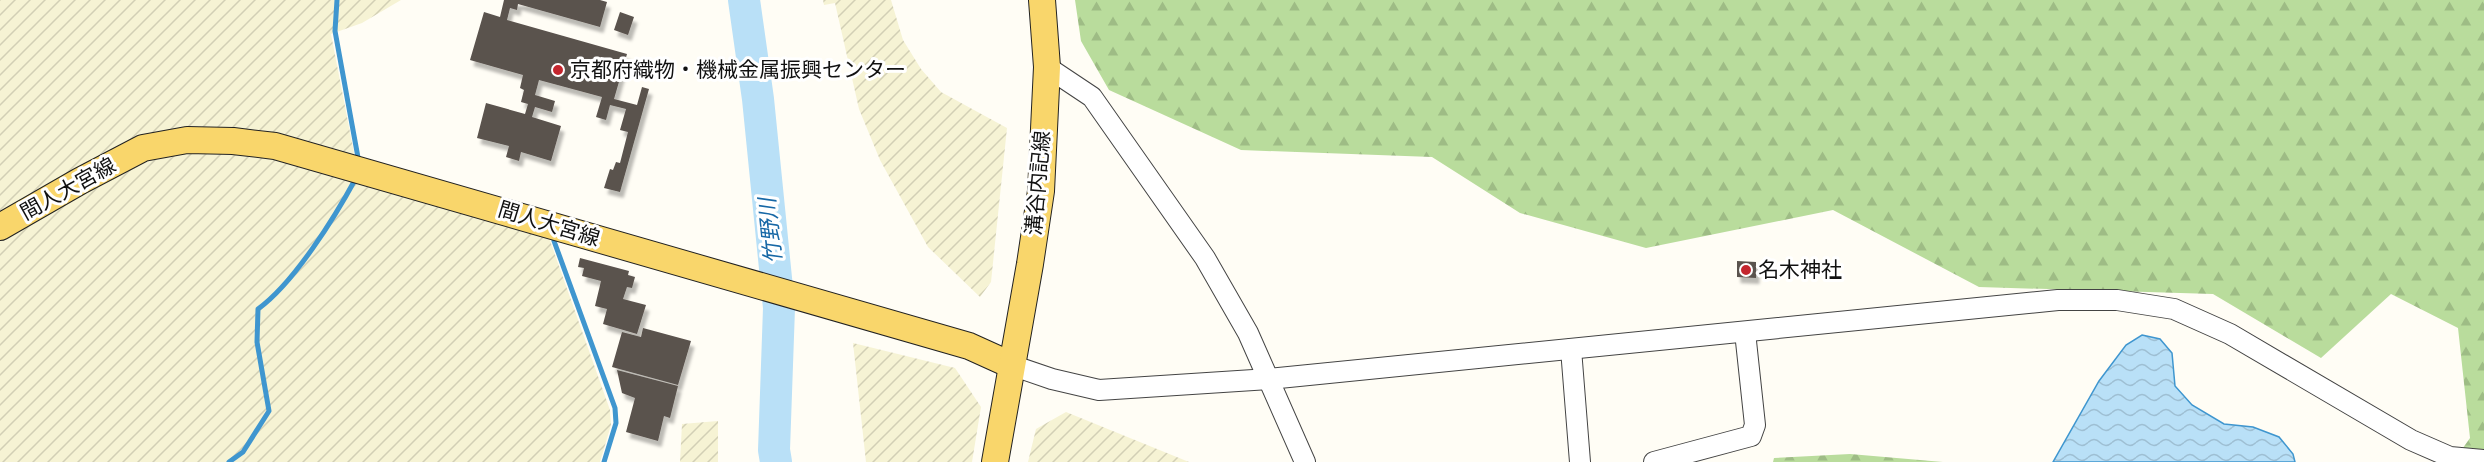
<svg xmlns="http://www.w3.org/2000/svg" width="2484" height="462" font-family="'Crimson Pro','Noto Sans JP',serif">
<style>
.farmland{fill:url(#farmland-furrows)}
.forest{fill:url(#forest-firs)}
.water{fill:url(#water-waves);stroke:#3f96cf;stroke-width:1.5}
.lines{fill:none;stroke-linecap:round;stroke-linejoin:round}
.stream{stroke:#3f96cf;stroke-width:5}
.river{stroke:#b9e0f7;stroke-width:32}
.building{fill:#5a524d;filter:url(#shadow)}
.minor-casing{stroke:#444;stroke-width:22}
.major-casing{stroke:#222;stroke-width:28}
.minor{stroke:#fff;stroke-width:20}
.major{stroke:#f9d66b;stroke-width:26}
.poi-dot{fill:#c4262e;stroke:#fff;stroke-width:2}
.labels{text-anchor:middle;stroke-width:6;stroke-linejoin:round;paint-order:stroke}
.poi-label{font-size:21px;fill:#111;stroke:#fff;text-anchor:start}
.street-label{font-size:21px;fill:#111;stroke:#fff}
.water-label{font-size:22px;font-style:italic;fill:#1768a6;stroke:#fff}
</style>
<defs>
<pattern id="farmland-furrows" width="10" height="10" patternUnits="userSpaceOnUse" patternTransform="scale(1.5)"><rect width="10" height="10" fill="#f6f3d4"/><path d="M-1 1l2-2M0 10L10 0M9 11l2-2" fill="none" stroke="#d2cfb5"/></pattern>
<pattern id="forest-firs" width="22" height="20" patternUnits="userSpaceOnUse" patternTransform="scale(1.5)"><rect width="22" height="20" fill="#b9dc9c"/><path d="M5 1l3.5 6h-7zM16 11l3.5 6h-7z" fill="#9ebc85"/></pattern>
<pattern id="water-waves" width="16" height="10" patternUnits="userSpaceOnUse" patternTransform="scale(1.5)"><rect width="16" height="10" fill="#b9e0f7"/><path d="M0 5q4-4 8 0t8 0" fill="none" stroke="#9ebfd3"/></pattern>
<filter id="shadow"><feDropShadow dx="3.5" dy="6" stdDeviation="1.5" flood-color="#0004"/></filter>
</defs>
<rect width="100%" height="100%" fill="#fffdf5"/>
<g class="farmland">
<polygon points="0,0 401,0 362,23 331,34 355,158 187,133 0,217"/>
<polygon points="823,0 891,0 903,40 921,69 941,92 1007,128 991,282 980,297 928,247 880,160 859,109 835,3 824,5"/>
<polygon points="187,149 273,155 548,235 610,410 611,425 600,462 0,462 0,236 145,159"/>
<polygon points="853,343 955,368 981,407 972,462 866,462"/>
<polygon points="1066,412 1189,462 1028,462 1036,429"/>
<polygon points="718,421 718,462 680,462 682,424"/>
</g>
<g class="forest">
<polygon points="1075,0 2484,0 2484,462 2453,462 2470,438 2458,328 2391,294 2321,358 2213,294 1979,287 1833,210 1646,248 1520,213 1432,157 1241,150 1109,90 1081,41"/>
<polygon points="1850,454 1943,462 1773,462 1774,458"/>
</g>
<polygon class="water" points="2142,335 2160,339 2172,353 2175,386 2192,405 2224,424 2253,427 2279,437 2293,454 2295,462 2053,462 2099,381 2126,345"/>
<g class="lines">
<g class="stream">
<polyline points="337,0 335,31 359,163"/>
<polyline points="554,241 615,408 616,423 604,462"/>
<path d="M229,462L243,452L269,411L257,342L258,309C294,283 335,217 356,178"/>
</g>
<polyline class="river" points="744,0 758,99 779,308 774,450 776,462"/>
</g>
<g class="building">
<polygon points="504,0 600,0 607,2 600,27 518,4 517,10 510,8 507,20 627,54 614,99 637,105 642,87 649,89 620,192 604,188 610,169 613,170 616,162 620,163 628,132 620,130 626,109 610,105 606,120 596,117 602,97 539,80 535,95 555,101 552,112 535,107 532,117 561,126 551,161 521,152 519,161 506,157 509,146 477,138 486,103 525,114 528,104 521,102 524,90 520,88 523,75 470,60 484,12 500,17"/>
<polygon points="620,12 634,17 628,35 614,30"/>
<polygon points="580,258 629,271 628,275 635,277 632,288 627,287 623,299 646,305 637,334 603,324 607,309 595,306 601,281 582,276 584,268 578,267"/>
<polygon points="1737,261 1756,262 1756,278 1737,277"/>
<polygon points="643,328 691,341 678,385 612,367 622,332 641,337"/>
<polygon points="617,370 678,386 670,418 664,416 658,441 626,432 635,398 622,393"/>
</g>
<g class="lines">
<defs>
<g id="minor">
<polyline points="1047,67 1092,97 1205,258 1248,333 1305,462"/>
<polyline points="1571,349 1580,462"/>
<polyline points="1011,365 1052,379 1099,390 1269,379 2058,300 2117,300 2174,309 2230,334 2411,440 2450,457 2484,460"/>
<polyline points="1654,462 1751,436 1755,425 1745,332"/>
</g>
<g id="major">
<polyline points="0,227 80,181 143,148 187,140 233,141 275,146 969,346 1011,365"/>
<polyline points="995,462 1030,264 1041,191 1047,67 1042,0"/>
</g>
</defs>
<use href="#minor" class="minor-casing"/>
<use href="#major" class="major-casing"/>
<use href="#minor" class="minor"/>
<use href="#major" class="major"/>
</g>
<g class="poi-dot">
<circle cx="558" cy="70" r="6"/>
<circle cx="1746" cy="270" r="6"/>
</g>
<g class="labels">
<g class="poi-label">
<text x="570" y="77">京都府織物・機械金属振興センター</text>
<text x="1758" y="277">名木神社</text>
</g>
<g class="street-label">
<text transform="translate(1038 183) rotate(-85)" y="7">溝谷内記線</text>
<text transform="translate(68 189) rotate(-29)" y="7">間人大宮線</text>
<text transform="translate(549 224) rotate(17)" y="7">間人大宮線</text>
</g>
<g class="water-label">
<text transform="translate(770 231) rotate(-96)" y="8">竹野川</text>
</g>
</g>
</svg>
